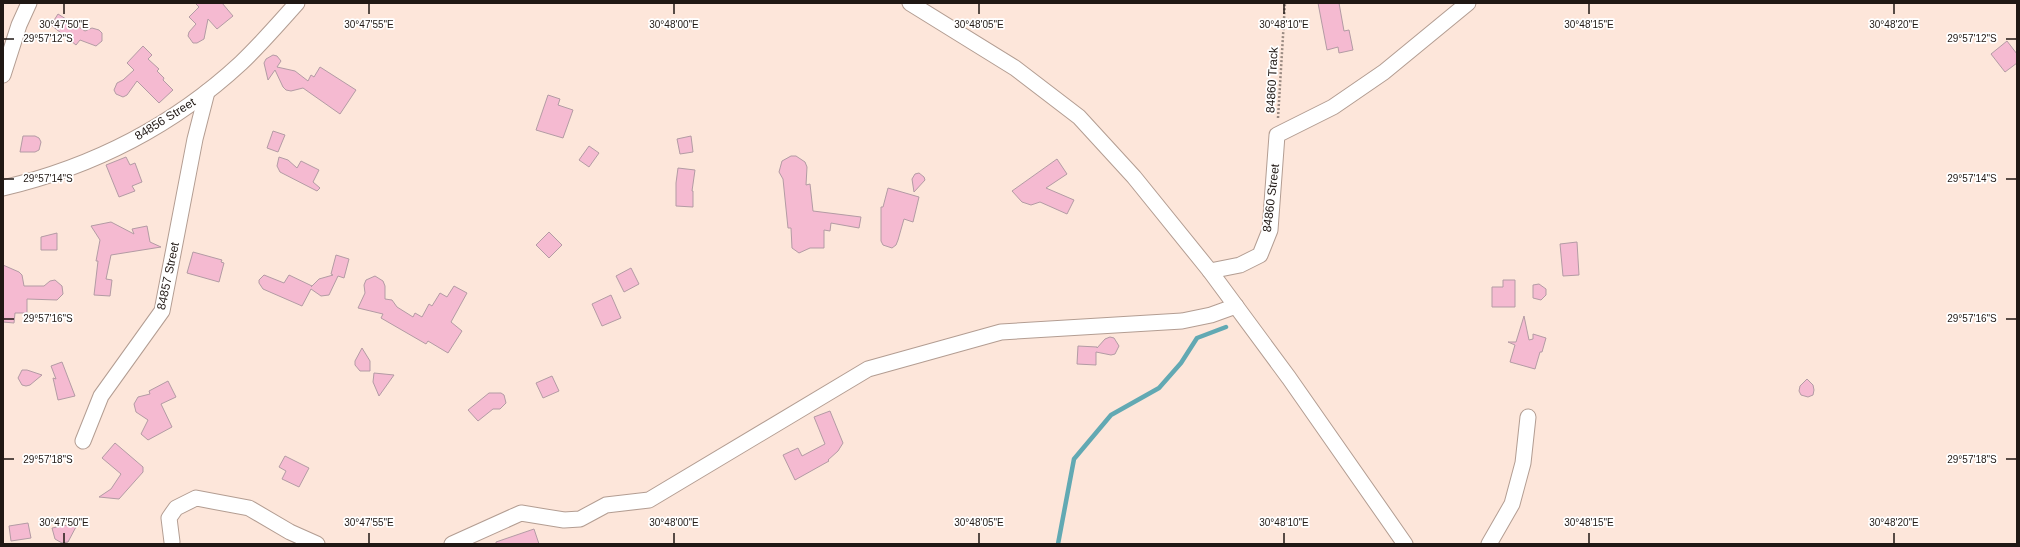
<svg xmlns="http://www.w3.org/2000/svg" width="2020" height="547" font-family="Arial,sans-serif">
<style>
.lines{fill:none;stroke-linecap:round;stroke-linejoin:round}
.stream{stroke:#62a9b3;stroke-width:4.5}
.building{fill:#f5bad1;stroke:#b39ba4}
.minor-casing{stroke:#b39d92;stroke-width:17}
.path{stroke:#9b8b82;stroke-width:2.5;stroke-dasharray:2 2;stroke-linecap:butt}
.minor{stroke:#fff;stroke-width:15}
.ticks{fill:none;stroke:#201814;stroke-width:1.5}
.labels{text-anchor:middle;stroke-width:3.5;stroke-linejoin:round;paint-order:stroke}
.street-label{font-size:12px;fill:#201814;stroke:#fff}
.ticks-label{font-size:10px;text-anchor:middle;fill:#201814;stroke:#fff;stroke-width:3.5;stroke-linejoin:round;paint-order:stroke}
</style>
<rect width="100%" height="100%" fill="#fde6da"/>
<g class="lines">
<polyline class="stream" points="1058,544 1074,459 1111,415 1159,388 1181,363 1197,338 1226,327"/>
</g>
<g class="building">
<polygon points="195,3 222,3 233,16 217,29 208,19 204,39 197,43 193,43 188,36 189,32 196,24 189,17 199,7"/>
<polygon points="1318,3 1339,3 1344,31 1349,30 1353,50 1339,53 1338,47 1327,50"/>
<polygon points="58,14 85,31 92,28 99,30 102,33 102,41 96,46 80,40 76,45 51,25"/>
<polygon points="2007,41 2017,54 2017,63 2005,72 1991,54"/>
<polygon points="143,46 152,55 148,59 159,69 157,71 164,78 163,80 173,90 159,103 137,81 127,95 123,97 116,94 114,90 117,83 123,80 134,70 127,63"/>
<polygon points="273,55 277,56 281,61 277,67 295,71 308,81 311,75 314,77 320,67 356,90 340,114 303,88 291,91 286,90 283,87 275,70 268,80 264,63 266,59"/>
<polygon points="548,95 560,99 558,105 573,110 563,138 536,130"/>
<polygon points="273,131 285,135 278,152 267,148"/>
<polygon points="23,136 35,136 39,138 41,142 39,150 35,152 20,152"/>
<polygon points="691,136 693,152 680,154 677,139"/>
<polygon points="589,146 599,153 589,167 579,160"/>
<polygon points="791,156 796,156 805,162 807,167 806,185 810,184 813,211 861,217 859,228 831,223 830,231 824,230 824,248 810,248 799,253 792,248 791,228 788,228 783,179 779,172 782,161"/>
<polygon points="126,157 130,165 135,163 142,182 132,186 135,191 119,197 106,165"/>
<polygon points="279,157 288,160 297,168 301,161 319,170 313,182 320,188 317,191 280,172 277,166"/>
<polygon points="1057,159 1067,174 1046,188 1074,200 1067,214 1040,202 1031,205 1022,202 1012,191"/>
<polygon points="678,168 695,170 692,191 693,191 693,207 676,206 676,183"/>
<polygon points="919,173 924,177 925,180 914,192 912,179 915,174"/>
<polygon points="888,188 919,197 913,222 904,219 898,240 896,245 892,248 883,245 881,241 881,207 883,207"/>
<polygon points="111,222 134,234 132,229 147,226 150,242 161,247 111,255 106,279 112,280 110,296 94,295 98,261 96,261 100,240 91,226"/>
<polygon points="549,232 562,245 549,258 536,245"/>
<polygon points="57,233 57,250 41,250 41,237"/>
<polygon points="1577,242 1579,275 1563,276 1560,244"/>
<polygon points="193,252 222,260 221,262 224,263 219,282 187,273"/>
<polygon points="336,255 349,259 344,278 338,276 329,295 321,296 311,289 302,306 263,289 259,283 259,280 264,275 284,283 289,275 312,286 311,287 319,279 333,275 331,274"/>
<polygon points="3,265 19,272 22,275 24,286 44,286 50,281 55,280 62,286 63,294 57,300 27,299 27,313 15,313 14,323 3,322"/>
<polygon points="631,268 639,284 624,292 616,276"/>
<polygon points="375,276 383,281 385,286 385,299 392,300 397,307 413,317 415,313 422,317 429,304 432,306 440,293 447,297 454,286 467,293 451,322 462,331 448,353 428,341 426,344 381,318 383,314 358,308 365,293 364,285 366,280"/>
<polygon points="1503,280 1515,280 1515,307 1492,307 1492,287 1503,287"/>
<polygon points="1539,284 1546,289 1546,295 1541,300 1533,298 1533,285"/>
<polygon points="611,295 621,318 602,326 592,304"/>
<polygon points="1524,316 1529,340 1533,339 1533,334 1546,338 1542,352 1540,352 1535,369 1510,362 1515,345 1508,342 1516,342"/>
<polygon points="1110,337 1114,338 1119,346 1115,354 1111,355 1096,352 1096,365 1077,364 1078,346 1097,347 1097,348 1105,339"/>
<polygon points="362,348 370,361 370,371 360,371 355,365 355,361"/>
<polygon points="62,362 75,396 58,400 53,378 56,379 51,366"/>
<polygon points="22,370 27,370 42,375 30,385 26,386 22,385 18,378"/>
<polygon points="374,373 394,375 379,396 373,382"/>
<polygon points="552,376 559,391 543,398 536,383"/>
<polygon points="1807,379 1813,385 1814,390 1813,395 1808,397 1801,395 1799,391 1800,386"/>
<polygon points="168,381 176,397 161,404 172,427 148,440 141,434 148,420 136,412 134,404 138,397 150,394 149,391"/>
<polygon points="489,393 501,393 504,395 506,403 500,409 493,409 478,421 468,410"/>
<polygon points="830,411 843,443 838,451 828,460 829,461 795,480 783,455 798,448 802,456 825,444 814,417"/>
<polygon points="115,443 143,467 143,472 119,499 99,497 111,489 121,474 102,458"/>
<polygon points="285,456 309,468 299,487 282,479 286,471 279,467"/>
<polygon points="28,523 31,538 11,541 9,526"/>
<polygon points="78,523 68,542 62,543 55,539 52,528"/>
<polygon points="534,529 539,544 496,544 496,542"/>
</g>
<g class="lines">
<defs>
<g id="minor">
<polyline points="910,3 1015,68 1079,117 1134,177 1210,271 1289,378 1405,544"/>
<polyline points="3,75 19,25 29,3"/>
<path d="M3,188C92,167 174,125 241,63C261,44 279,23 297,3"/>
<polyline points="1210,271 1240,265 1260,255 1270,230 1277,135 1333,107 1384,72 1468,3"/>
<polyline points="83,441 101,396 162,311 195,139 207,92"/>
<polyline points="172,542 169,518 176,508 196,498 249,508 290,532 317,544"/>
<polyline points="452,544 521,513 564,520 580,519 606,505 649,500 868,369 1001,332 1182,321 1211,315 1236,306"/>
<polyline points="1489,544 1512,504 1523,463 1528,417"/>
</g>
</defs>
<use href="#minor" class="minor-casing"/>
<polyline class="path" points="1278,118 1285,3"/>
<use href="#minor" class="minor"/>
</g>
<path class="ticks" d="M64,4V14M369,4V14M674,4V14M979,4V14M1284,4V14M1589,4V14M1894,4V14M4,39H14M2006,39H2016M4,179H14M2006,179H2016M4,319H14M2006,319H2016M4,459H14M2006,459H2016M64,533V543M369,533V543M674,533V543M979,533V543M1284,533V543M1589,533V543M1894,533V543"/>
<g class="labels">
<g class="street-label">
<text transform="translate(1272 80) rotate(-87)" y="4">84860 Track</text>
<text transform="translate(165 119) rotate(-32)" y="4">84856 Street</text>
<text transform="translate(1271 198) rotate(-83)" y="4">84860 Street</text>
<text transform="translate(168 276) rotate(-78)" y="4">84857 Street</text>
</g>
</g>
<g class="ticks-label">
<text x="64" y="28">30°47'50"E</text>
<text x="369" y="28">30°47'55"E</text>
<text x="674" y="28">30°48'00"E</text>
<text x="979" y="28">30°48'05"E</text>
<text x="1284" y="28">30°48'10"E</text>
<text x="1589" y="28">30°48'15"E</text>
<text x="1894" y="28">30°48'20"E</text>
<text x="48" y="42">29°57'12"S</text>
<text x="1972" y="42">29°57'12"S</text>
<text x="48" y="182">29°57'14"S</text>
<text x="1972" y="182">29°57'14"S</text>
<text x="48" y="322">29°57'16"S</text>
<text x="1972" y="322">29°57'16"S</text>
<text x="48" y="463">29°57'18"S</text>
<text x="1972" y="463">29°57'18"S</text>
<text x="64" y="526">30°47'50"E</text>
<text x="369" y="526">30°47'55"E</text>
<text x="674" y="526">30°48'00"E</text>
<text x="979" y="526">30°48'05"E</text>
<text x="1284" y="526">30°48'10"E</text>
<text x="1589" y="526">30°48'15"E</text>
<text x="1894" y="526">30°48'20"E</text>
</g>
<rect width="2020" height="547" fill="none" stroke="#201814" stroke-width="8"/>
</svg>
